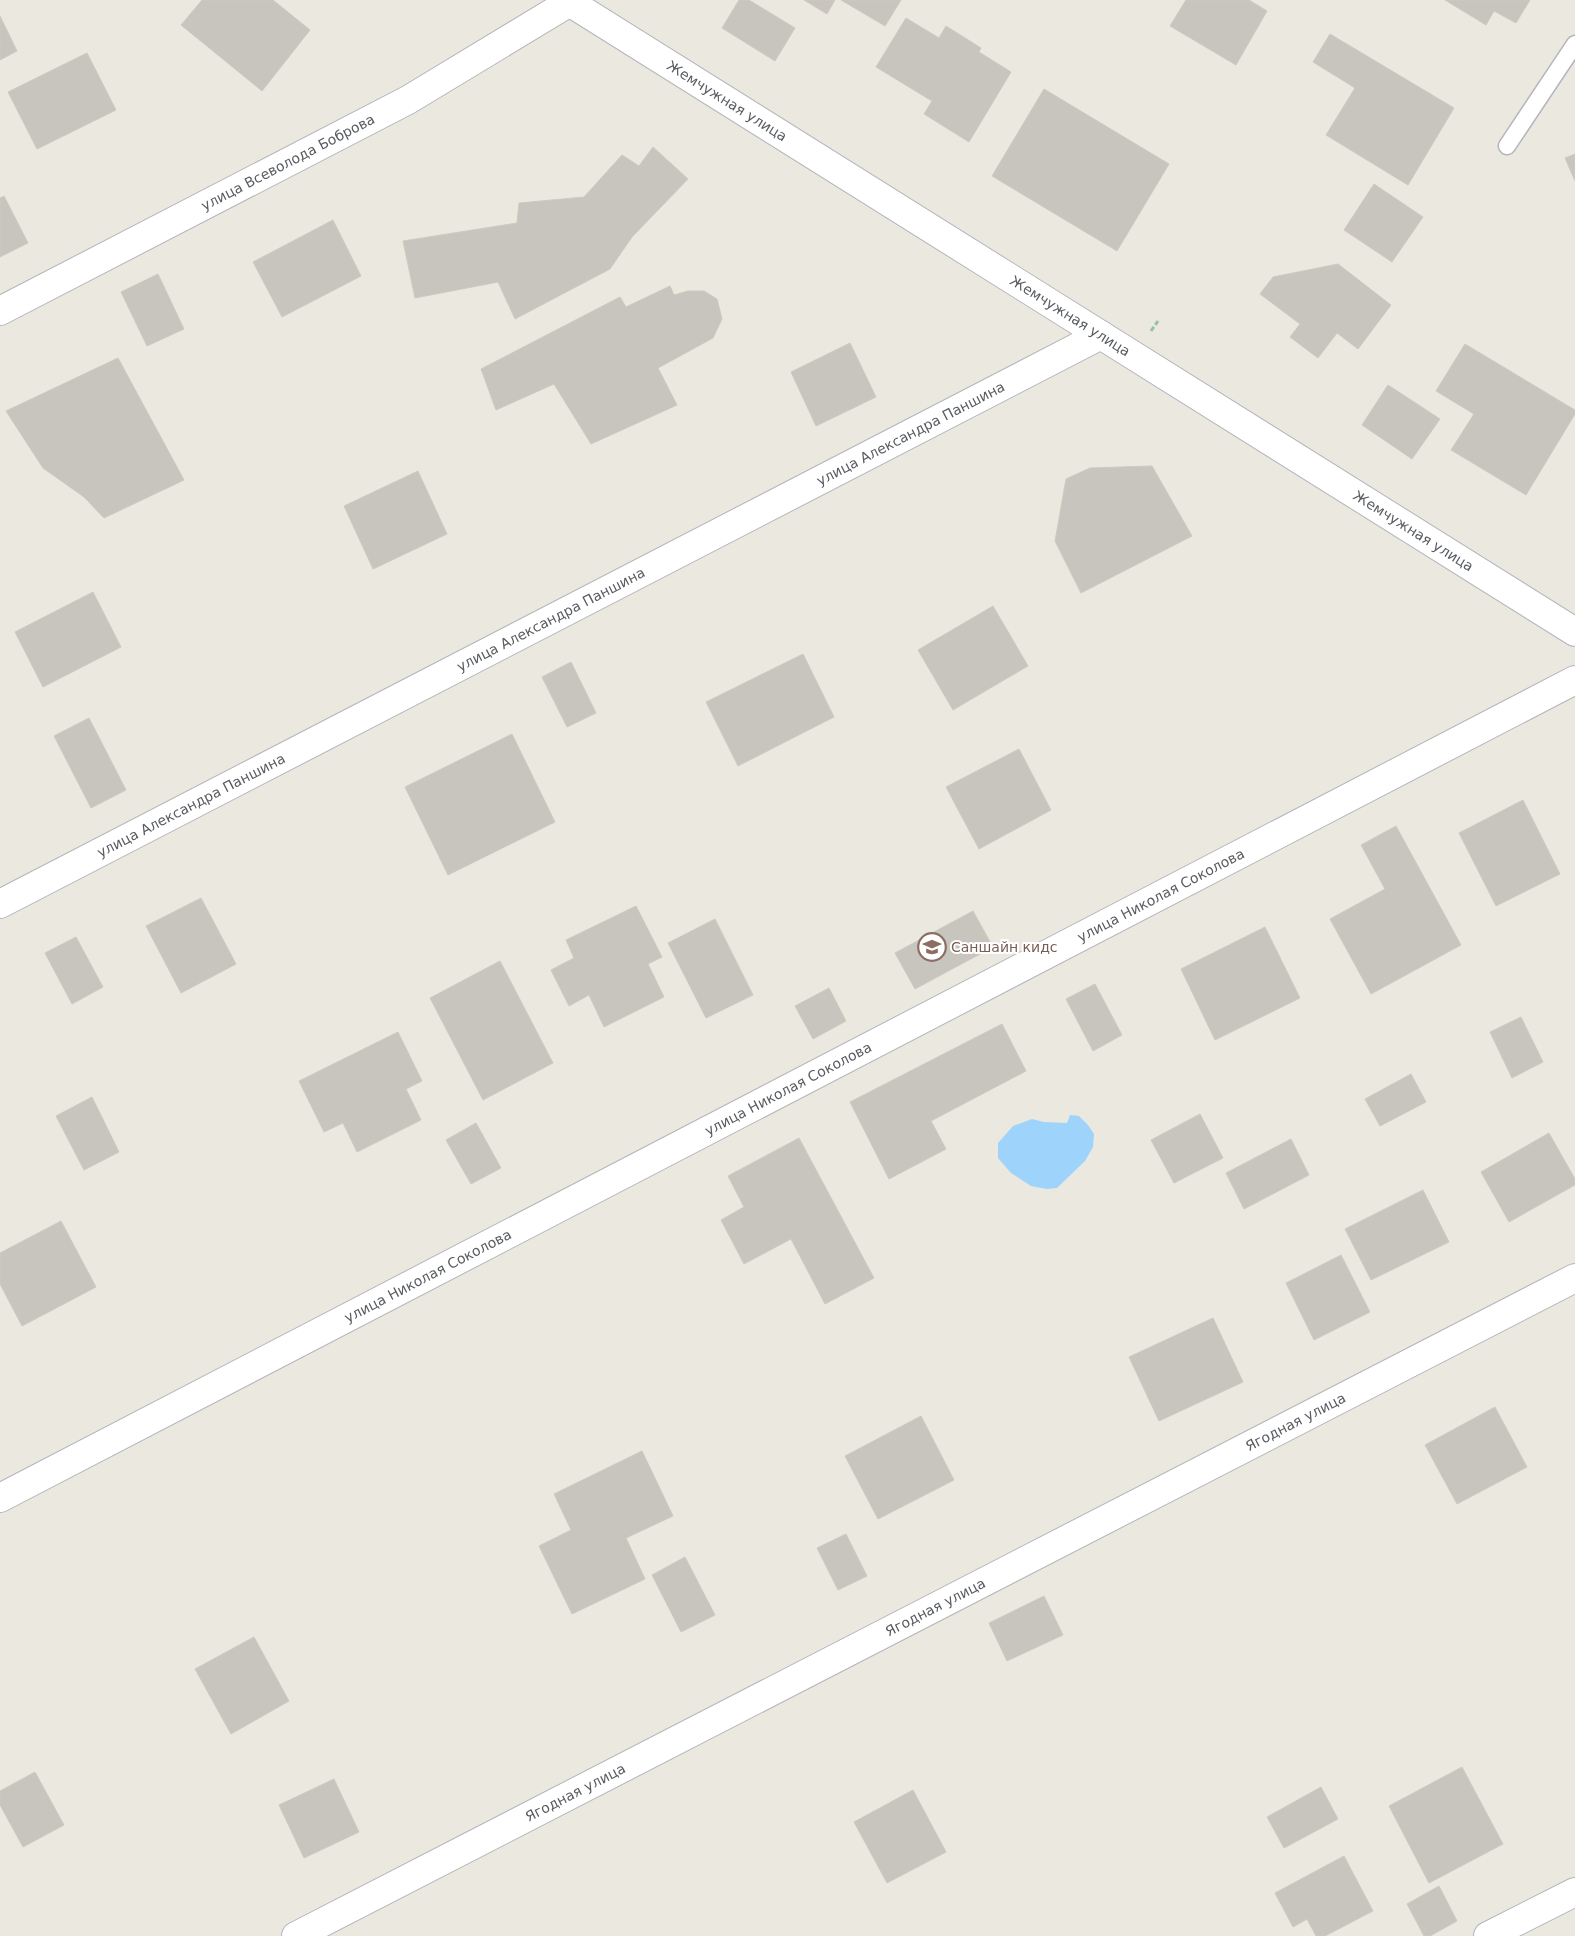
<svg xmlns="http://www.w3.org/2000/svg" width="1575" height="1936" font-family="'DejaVu Sans',sans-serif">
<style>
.water{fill:#9ed4fc}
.building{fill:#c8c5bf;stroke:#cfcabe}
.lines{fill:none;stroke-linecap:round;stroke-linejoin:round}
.service-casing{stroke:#b2b6ba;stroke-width:19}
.minor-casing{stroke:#b2b6ba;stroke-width:30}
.path{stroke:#95c3a2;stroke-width:3;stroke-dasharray:5 2.5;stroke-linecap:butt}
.service{stroke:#fff;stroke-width:16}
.minor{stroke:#fff;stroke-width:28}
.labels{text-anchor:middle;stroke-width:4;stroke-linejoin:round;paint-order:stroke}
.street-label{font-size:14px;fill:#585c60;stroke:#fff}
.education-label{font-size:14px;fill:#785e54;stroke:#fff;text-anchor:start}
</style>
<rect width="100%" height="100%" fill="#ebe8df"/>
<polygon class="water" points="1070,1115 1079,1116 1088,1125 1094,1134 1093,1147 1085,1161 1057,1188 1047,1189 1031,1186 1011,1173 998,1158 998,1143 1013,1126 1032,1119 1044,1122 1067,1123"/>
<g class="building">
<polygon points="202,0 273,0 310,30 262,91 181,25"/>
<polygon points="739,0 749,0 795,28 775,61 722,28"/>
<polygon points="804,0 835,0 827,14"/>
<polygon points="841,0 901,0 885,26"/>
<polygon points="1186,0 1249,0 1267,11 1236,65 1170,26"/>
<polygon points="1445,0 1530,0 1516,23 1494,11 1486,25"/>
<polygon points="0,16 17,51 0,60"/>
<polygon points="906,18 939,38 946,26 981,48 979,52 1011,72 969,142 924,114 932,101 876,67"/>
<polygon points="1330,34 1454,108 1408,185 1326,135 1355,88 1313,62"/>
<polygon points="87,53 116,110 37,149 8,92"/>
<polygon points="1044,89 1169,164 1117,251 992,176"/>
<polygon points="653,147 688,179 632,237 610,269 515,319 498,282 415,298 403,241 517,223 519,203 584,197 622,155 639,166"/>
<polygon points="1575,154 1575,181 1565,158"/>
<polygon points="1374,184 1423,217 1392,262 1344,230"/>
<polygon points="4,196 28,243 0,257 0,198"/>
<polygon points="333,220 361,276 282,317 253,262"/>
<polygon points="1338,264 1391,305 1358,349 1337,333 1318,358 1290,337 1300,324 1260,294 1273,277"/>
<polygon points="158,274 184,329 147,346 121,292"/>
<polygon points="670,286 674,295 688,291 704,291 717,299 722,319 713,338 658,368 677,405 591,444 554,384 496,410 481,369 620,297 626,307"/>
<polygon points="850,343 876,397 816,426 791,372"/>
<polygon points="1465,344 1575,410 1575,414 1526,495 1451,450 1474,414 1436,391"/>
<polygon points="118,358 184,480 104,518 84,497 43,468 6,411"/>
<polygon points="1388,385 1440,419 1412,459 1362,425"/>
<polygon points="1152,466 1192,536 1081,593 1055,541 1066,479 1090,468"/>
<polygon points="418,471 447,534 373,569 344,506"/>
<polygon points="93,592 121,647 43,687 15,632"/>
<polygon points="993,606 1028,666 953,710 918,650"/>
<polygon points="803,654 834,717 738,766 706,702"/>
<polygon points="571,662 596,713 567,727 542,677"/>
<polygon points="89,718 126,790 91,808 54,736"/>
<polygon points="512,734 555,822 448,875 405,787"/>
<polygon points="1019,749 1051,810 979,849 946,787"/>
<polygon points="1523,800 1560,874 1496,906 1459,833"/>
<polygon points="1396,826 1461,945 1371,994 1330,919 1385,889 1361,845"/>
<polygon points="201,898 236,964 181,993 146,926"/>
<polygon points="636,906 662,957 648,964 664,997 604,1027 589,995 569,1006 551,970 574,958 566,940"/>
<polygon points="973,911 993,947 915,989 895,953"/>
<polygon points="715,919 753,995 706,1018 668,943"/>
<polygon points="1265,927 1300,998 1215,1040 1181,969"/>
<polygon points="76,937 103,987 72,1004 45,953"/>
<polygon points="500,961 553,1063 483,1100 430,998"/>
<polygon points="1095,984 1122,1035 1093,1051 1066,999"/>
<polygon points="829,988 846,1021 813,1039 795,1006"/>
<polygon points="1521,1017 1543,1062 1512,1078 1490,1032"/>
<polygon points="1002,1024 1026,1071 931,1121 946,1149 889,1179 850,1102"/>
<polygon points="398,1032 422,1081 406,1089 421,1120 357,1152 343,1123 324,1132 299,1081"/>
<polygon points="1411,1074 1426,1102 1380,1126 1365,1099"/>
<polygon points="92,1097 119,1152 84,1170 56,1116"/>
<polygon points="1200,1114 1223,1158 1174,1183 1151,1140"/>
<polygon points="476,1123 501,1168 471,1184 446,1140"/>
<polygon points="1549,1133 1575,1179 1575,1185 1509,1222 1481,1172"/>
<polygon points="799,1138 874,1278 825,1304 791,1239 744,1264 721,1220 744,1207 728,1176"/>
<polygon points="1291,1139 1309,1175 1244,1209 1226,1173"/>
<polygon points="1423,1190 1449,1242 1371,1280 1345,1229"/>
<polygon points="61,1221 96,1287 22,1326 0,1284 0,1253"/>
<polygon points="1341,1255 1370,1312 1314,1340 1286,1283"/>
<polygon points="1213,1318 1243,1382 1159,1421 1129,1357"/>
<polygon points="1495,1407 1527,1467 1457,1504 1425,1445"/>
<polygon points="921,1416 954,1480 878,1519 845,1456"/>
<polygon points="642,1451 673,1516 626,1538 645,1579 572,1614 539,1546 571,1530 554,1494"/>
<polygon points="846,1534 867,1576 838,1590 817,1548"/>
<polygon points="685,1557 715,1615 681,1632 652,1575"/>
<polygon points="1044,1596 1063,1635 1007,1661 989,1623"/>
<polygon points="254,1637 289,1701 231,1734 195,1669"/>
<polygon points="1462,1767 1503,1844 1429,1883 1389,1806"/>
<polygon points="35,1772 64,1825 23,1847 0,1805 0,1791"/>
<polygon points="334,1779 359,1832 304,1858 279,1805"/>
<polygon points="1321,1787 1338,1819 1284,1848 1267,1817"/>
<polygon points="913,1790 946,1852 887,1883 854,1822"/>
<polygon points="1344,1856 1373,1911 1325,1936 1316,1936 1307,1919 1293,1927 1275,1893"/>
<polygon points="1439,1886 1457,1921 1430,1936 1424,1936 1407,1904"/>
</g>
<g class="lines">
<defs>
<polyline id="service" points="1507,146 1575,44"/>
<g id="minor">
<path id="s1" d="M566,0L1575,632"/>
<path id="s2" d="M0,311L408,100L570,2"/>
<path id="s3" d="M0,904L1101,335"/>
<path id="s4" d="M0,1498L1575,680"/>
<path id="s5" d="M296,1936L1575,1278"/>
<polyline points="1488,1936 1575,1892"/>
</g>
</defs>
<use href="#service" class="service-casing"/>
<use href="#minor" class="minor-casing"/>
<polyline class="path" points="1151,331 1158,321"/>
<use href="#service" class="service"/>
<use href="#minor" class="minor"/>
</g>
<defs>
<symbol id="school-ring" viewBox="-11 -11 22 22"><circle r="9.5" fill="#fff" stroke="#8d6e63" stroke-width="1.5"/><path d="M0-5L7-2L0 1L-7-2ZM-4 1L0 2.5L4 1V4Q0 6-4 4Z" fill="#8d6e63"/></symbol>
</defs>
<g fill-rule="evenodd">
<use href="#school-ring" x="916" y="931" width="32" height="32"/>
</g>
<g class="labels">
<g class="street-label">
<text dy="5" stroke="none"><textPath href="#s1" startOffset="190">Жемчужная улица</textPath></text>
<text dy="5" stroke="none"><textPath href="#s2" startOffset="324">улица Всеволода Боброва</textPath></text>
<text dy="5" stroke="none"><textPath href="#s1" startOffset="595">Жемчужная улица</textPath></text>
<text dy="5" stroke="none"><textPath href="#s3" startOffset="1025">улица Александра Паншина</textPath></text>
<text dy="5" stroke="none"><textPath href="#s1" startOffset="1000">Жемчужная улица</textPath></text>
<text dy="5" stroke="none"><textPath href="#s3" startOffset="620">улица Александра Паншина</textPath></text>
<text dy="5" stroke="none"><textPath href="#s3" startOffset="215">улица Александра Паншина</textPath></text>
<text dy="5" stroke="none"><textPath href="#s4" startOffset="1308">улица Николая Соколова</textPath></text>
<text dy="5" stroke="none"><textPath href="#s4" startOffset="888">улица Николая Соколова</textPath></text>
<text dy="5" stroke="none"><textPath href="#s4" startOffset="482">улица Николая Соколова</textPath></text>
<text dy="5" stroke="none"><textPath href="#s5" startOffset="1124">Ягодная улица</textPath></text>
<text dy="5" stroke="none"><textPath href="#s5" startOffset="719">Ягодная улица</textPath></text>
<text dy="5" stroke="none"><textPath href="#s5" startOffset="314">Ягодная улица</textPath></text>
</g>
<g class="education-label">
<text x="951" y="952">Саншайн кидс</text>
</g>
</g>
</svg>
